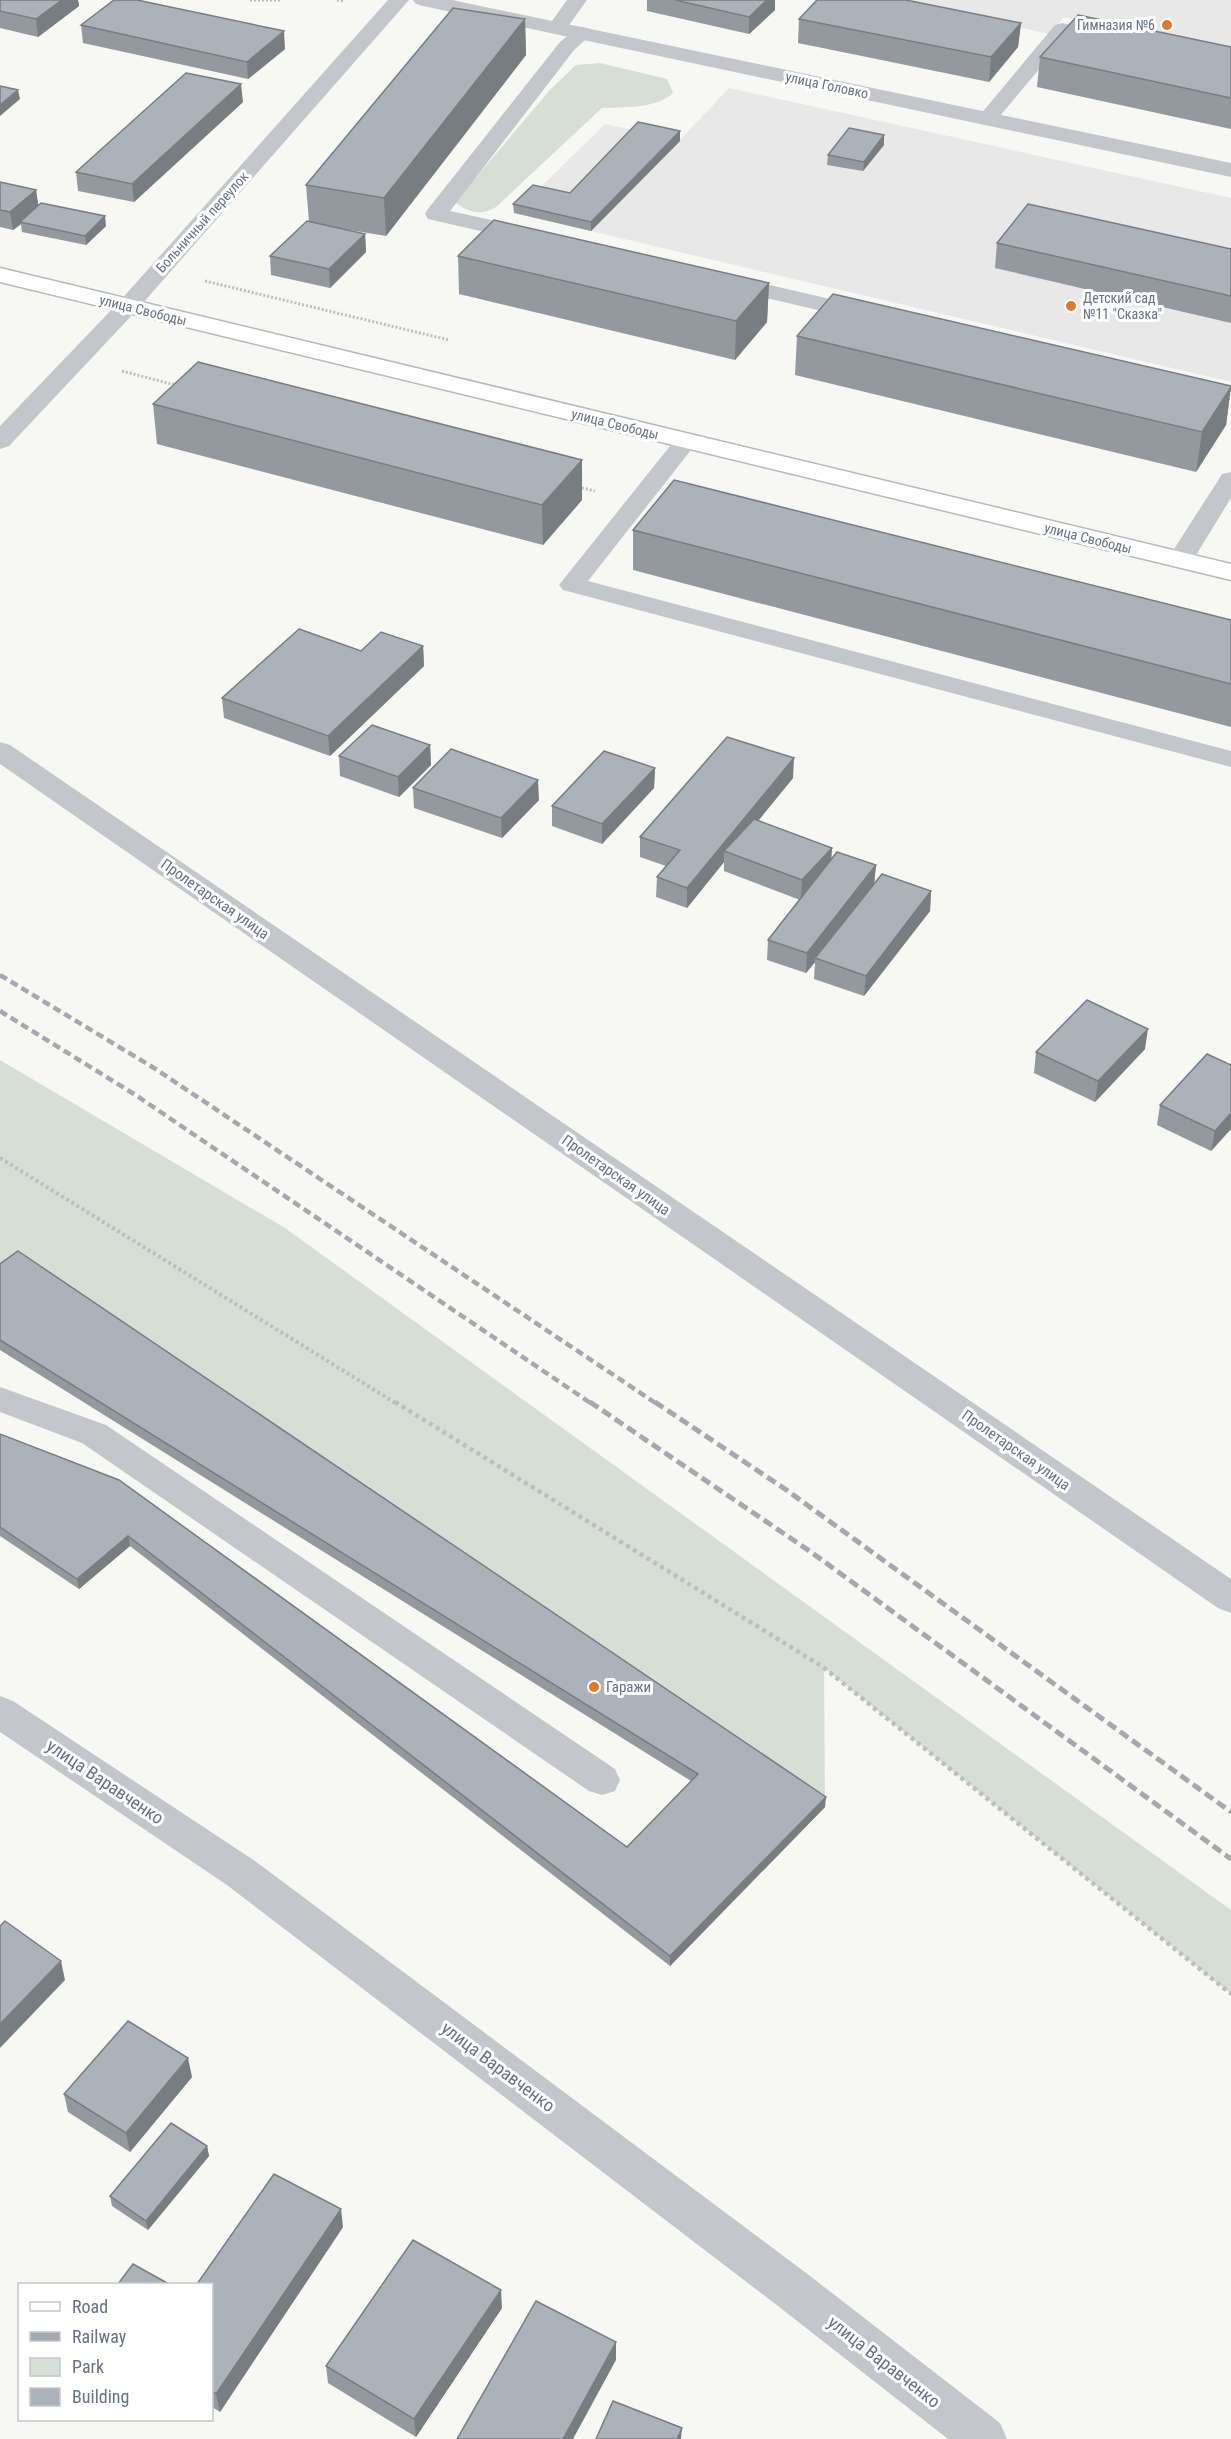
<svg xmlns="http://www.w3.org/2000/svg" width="1231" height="2439" font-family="'Roboto Condensed',sans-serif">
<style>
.built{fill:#e8e8e8}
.green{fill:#d7ded6}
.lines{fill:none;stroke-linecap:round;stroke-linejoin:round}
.secondary-casing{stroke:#b5b9bf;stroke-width:3}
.path-far2{stroke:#bdbec1;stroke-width:3;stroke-dasharray:2 2;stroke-linecap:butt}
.path-far1{stroke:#bdbec1;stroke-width:4;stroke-dasharray:3 3;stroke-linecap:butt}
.path{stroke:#bdbec1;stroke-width:4.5;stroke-dasharray:4 4;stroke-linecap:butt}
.service{fill:#c3c6ca;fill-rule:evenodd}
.minor{fill:#c3c6ca;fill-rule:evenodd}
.tertiary{fill:#c3c6ca;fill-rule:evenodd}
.secondary{fill:#fff;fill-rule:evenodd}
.rail-far1{stroke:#a4a8af;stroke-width:4.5;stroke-dasharray:8 4.5;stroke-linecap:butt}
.rail{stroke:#a4a8af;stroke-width:5;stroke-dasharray:10 5;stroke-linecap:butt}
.wall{fill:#94999f}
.shaded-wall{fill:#787d82}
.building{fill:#acb2b9;stroke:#787d82;stroke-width:1.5}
.poi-dot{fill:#df792d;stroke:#fff;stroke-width:2}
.labels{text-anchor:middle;stroke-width:6;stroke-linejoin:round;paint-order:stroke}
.far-poi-label{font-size:14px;fill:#677285;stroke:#fff;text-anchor:end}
.far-street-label{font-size:14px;fill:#677285;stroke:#fff}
.street-label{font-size:15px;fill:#677285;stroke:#fff}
.poi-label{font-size:15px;fill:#677285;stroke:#fff;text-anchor:start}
.near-street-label{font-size:18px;fill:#677285;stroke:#fff}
</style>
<rect width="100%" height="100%" fill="#f7f7f4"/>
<g class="built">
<polygon points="898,0 1231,0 1231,53 1064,17 1049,34"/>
<polygon points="729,88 1231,198 1231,382 514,213 605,124 680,140"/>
</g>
<g class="green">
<path d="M600,63L667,79L673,93C656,109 624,107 602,108L496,207C481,216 469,213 455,202L550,90L576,65Z"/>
<polygon points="0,1060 285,1228 1231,1910 1231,1994 824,1668 825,1807 0,1276"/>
</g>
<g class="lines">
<defs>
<polygon id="secondary" points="0,268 1231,564 1231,580 0,282"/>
</defs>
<use href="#secondary" class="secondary-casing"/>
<g class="path-far2">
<polyline points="250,0 282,0"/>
<polyline points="337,0 345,1"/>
<polyline points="205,281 449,340"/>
<polyline points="122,371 179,386"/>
<polyline points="578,487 595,491"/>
</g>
<polyline class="path-far1" points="0,1158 397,1404"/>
<polyline class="path" points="395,1402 823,1667 1231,1994"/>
<g class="service">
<polygon points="567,0 587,0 564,32 550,32 547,28"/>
<polygon points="1062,23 1114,35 1117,39 1114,43 1107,45 1067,36 994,123 987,125 980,123 977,119 980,115 1055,25"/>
<polygon points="583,27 590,29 593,33 574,50 450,211 537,230 540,235 537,240 529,242 428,219 425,214 428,209 560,42 576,29"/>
<polygon points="727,275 873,309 876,314 873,319 865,321 719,287 716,282 719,277"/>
<polygon points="686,434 694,436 698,441 588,581 1231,751 1231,767 563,590 559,585 563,580 678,436"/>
<polygon points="1231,472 1231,498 1193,560 1189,565 1180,568 1171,565 1167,560 1219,479 1222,474"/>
<polygon points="0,1387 106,1425 615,1769 620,1780 615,1791 602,1795 589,1791 82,1443 0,1412"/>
</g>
<g class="minor">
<polygon points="413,0 452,0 1231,163 1231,177 423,6 416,4"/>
<polygon points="0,1696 13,1701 255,1861 810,2276 1000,2423 1007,2439 948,2439 778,2306 227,1885 0,1732"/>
</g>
<g class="tertiary">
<polygon points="388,0 409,0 135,312 9,446 0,449 0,426 119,302"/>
<polygon points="0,742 10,745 1231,1579 1231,1613 1218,1608 0,764"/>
</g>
<use href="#secondary" class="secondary"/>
<g class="rail-far1">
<polyline points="0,975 154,1068 657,1404"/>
<polyline points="0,1011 134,1094 592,1404"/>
</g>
<g class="rail">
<polyline points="590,1402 811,1552 1231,1859"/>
<polyline points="655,1402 785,1489 1231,1812"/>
</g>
</g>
<g class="wall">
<polygon points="0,0 78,0 79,6 38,37 0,28"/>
<polygon points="647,0 775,0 775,10 749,34 647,11"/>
<polygon points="525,19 526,55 386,236 338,228 365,234 366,252 330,288 271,275 270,256 309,221 306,185"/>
<polygon points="799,19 1021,23 1018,47 989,82 798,43"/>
<polygon points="81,25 285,49 248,79 83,43"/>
<polygon points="1231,47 1231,129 1037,87 1040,57"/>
<polygon points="243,102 134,202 78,191 76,172"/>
<polygon points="680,141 591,231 514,213 513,204 570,193"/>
<polygon points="884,145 863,171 827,165 828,155"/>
<polygon points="0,182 36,190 38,206 106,226 86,245 22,232 21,224 13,230 0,227"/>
<polygon points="997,243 1231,249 1231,323 995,268"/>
<polygon points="458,256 769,283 767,322 735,360 459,294"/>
<polygon points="797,336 1231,386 1226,425 1196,472 795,375"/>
<polygon points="153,404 582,500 543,545 157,444"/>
<polygon points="633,530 1231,620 1231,727 633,570"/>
<polygon points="423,646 424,666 330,756 224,718 222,698 361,651"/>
<polygon points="430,745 431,765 399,797 340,776 339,756"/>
<polygon points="655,768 654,788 602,844 552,826 552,806"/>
<polygon points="793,778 758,821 831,860 876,865 874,884 931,891 930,911 864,996 814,979 815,962 806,973 767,960 768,940 800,900 724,871 724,862 687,908 656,897 657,877 666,866 640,857 640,837"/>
<polygon points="413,788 539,800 502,838 414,808"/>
<polygon points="1145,1049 1095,1102 1034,1073 1036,1052"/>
<polygon points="1231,1065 1231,1129 1211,1151 1157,1125 1160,1105"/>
<polygon points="0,1264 825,1807 670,1966 130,1546 79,1589 0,1536 0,1434 627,1847 691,1781 0,1350"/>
<polygon points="192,2077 130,2152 68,2112 64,2094"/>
<polygon points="207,2146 209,2156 148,2230 112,2206 110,2196"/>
<polygon points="343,2227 220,2412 212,2407 212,2284"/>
<polygon points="502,2308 416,2437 328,2383 326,2366"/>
</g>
<g class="shaded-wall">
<polygon points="62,0 78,0 79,6 38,37 36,19"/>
<polygon points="767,0 775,0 775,10 749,34 749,17"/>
<polygon points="525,19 526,55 386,236 384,198"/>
<polygon points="1021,23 1018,47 989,82 991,57"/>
<polygon points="284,31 285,49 248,79 247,62"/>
<polygon points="241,84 243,102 134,202 132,184"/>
<polygon points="18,90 20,99 0,116 0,105"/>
<polygon points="680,131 680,141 591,231 591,222"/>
<polygon points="884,135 884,145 863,171 864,162"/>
<polygon points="36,190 39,209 20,222 21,224 13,230 10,212"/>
<polygon points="105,216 106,226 86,245 85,236"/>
<polygon points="365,234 366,252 330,288 329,269"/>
<polygon points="769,283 767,322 735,360 736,321"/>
<polygon points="1231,387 1226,425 1196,472 1202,432"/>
<polygon points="582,460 582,500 543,545 542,505"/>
<polygon points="423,646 424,666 330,756 328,736"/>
<polygon points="430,745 431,765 399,797 398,777"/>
<polygon points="794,758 793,778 731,854 724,851 724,862 687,908 687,888"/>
<polygon points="655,768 654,788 602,844 602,824"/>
<polygon points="538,780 539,800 502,838 501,818"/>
<polygon points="832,848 831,868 801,900 802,880"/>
<polygon points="876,865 874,885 815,958 815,962 806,973 807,953"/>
<polygon points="931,891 930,911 864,996 866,976"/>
<polygon points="1148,1029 1145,1049 1095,1102 1098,1081"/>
<polygon points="1231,1113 1231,1129 1211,1151 1215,1131"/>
<polygon points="128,1536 130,1546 79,1589 77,1579"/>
<polygon points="826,1797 825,1807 670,1966 670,1956"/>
<polygon points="61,1961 65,1980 0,2048 0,2024"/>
<polygon points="188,2058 192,2077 130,2152 126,2133"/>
<polygon points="207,2146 209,2156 148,2230 146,2221"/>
<polygon points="341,2209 343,2227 220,2412 216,2394"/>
<polygon points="501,2290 502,2308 416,2437 414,2419"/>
<polygon points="616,2342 616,2360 573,2439 563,2439"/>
<polygon points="682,2428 681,2439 677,2439"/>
</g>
<g class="building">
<polygon points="0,0 62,0 36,19 0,11"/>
<polygon points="114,0 137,0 284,31 247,62 81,25"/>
<polygon points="675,0 767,0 749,17"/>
<polygon points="817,0 906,0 1021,23 991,57 799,19"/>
<polygon points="453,8 525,19 384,198 306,185"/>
<polygon points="1078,15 1231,47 1231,98 1040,57"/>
<polygon points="186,73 241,84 132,184 76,172"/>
<polygon points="0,86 18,90 0,105"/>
<polygon points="638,122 680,131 591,222 513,204 533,185 570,193"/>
<polygon points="849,128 884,135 864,162 828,155"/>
<polygon points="0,182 36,190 10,212 0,210"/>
<polygon points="41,203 105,216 85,236 20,222"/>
<polygon points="1028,204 1231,249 1231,296 997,243"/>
<polygon points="494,220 769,283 736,321 458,256"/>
<polygon points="307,221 365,234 329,269 270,256"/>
<polygon points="833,294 1231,386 1231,387 1202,432 797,336"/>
<polygon points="198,362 582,460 542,505 153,404"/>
<polygon points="674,480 1231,620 1231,684 633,530"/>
<polygon points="299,629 361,651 381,632 423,646 328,736 222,698"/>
<polygon points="372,725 430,745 398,777 339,756"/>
<polygon points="727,737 794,758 687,888 657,877 680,850 640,837"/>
<polygon points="451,749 538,780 501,818 413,788"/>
<polygon points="604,751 655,768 602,824 552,806"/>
<polygon points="754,819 832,848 802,880 724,851"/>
<polygon points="837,852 876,865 807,953 768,940"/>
<polygon points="882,874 931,891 866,976 815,958"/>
<polygon points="1087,1000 1148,1029 1098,1081 1036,1052"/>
<polygon points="1207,1054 1231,1065 1231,1113 1215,1131 1160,1105"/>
<polygon points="18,1251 826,1797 670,1956 128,1536 77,1579 0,1527 0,1434 119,1480 627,1847 698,1774 0,1340 0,1264"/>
<polygon points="5,1921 61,1961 0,2024 0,1926"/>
<polygon points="128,2021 188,2058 126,2133 64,2094"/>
<polygon points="171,2123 207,2146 146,2221 110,2196"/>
<polygon points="274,2174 341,2209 216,2394 212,2391 212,2284 197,2284"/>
<polygon points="413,2240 501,2290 414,2419 326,2366"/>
<polygon points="133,2264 169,2284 118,2284"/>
<polygon points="536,2301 616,2342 563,2439 457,2439"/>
<polygon points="613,2401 682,2428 677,2439 596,2439"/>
</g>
<g class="poi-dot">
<circle cx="1167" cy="25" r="6"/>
<circle cx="1071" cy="306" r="6"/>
<circle cx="594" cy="1687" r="6"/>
</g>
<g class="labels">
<g class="far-poi-label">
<text x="1155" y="30">Гимназия №6</text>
<text x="1083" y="303" text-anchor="start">Детский сад<tspan x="1083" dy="16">№11 "Сказка"</tspan></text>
</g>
<g class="far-street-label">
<text transform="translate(827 85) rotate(12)" y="5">улица Головко</text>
<text transform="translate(202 222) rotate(-48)" y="5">Больничный переулок</text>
<text transform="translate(143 310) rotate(14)" y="5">улица Свободы</text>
<text transform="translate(615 424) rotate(14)" y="5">улица Свободы</text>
<text transform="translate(1088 538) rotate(14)" y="5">улица Свободы</text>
</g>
<g class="street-label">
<text transform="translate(215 899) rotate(35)" y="5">Пролетарская улица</text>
<text transform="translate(616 1175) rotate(35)" y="5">Пролетарская улица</text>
<text transform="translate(1016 1450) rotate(35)" y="5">Пролетарская улица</text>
</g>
<g class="poi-label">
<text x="606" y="1692">Гаражи</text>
</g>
<g class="near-street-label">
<text transform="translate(105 1782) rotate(34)" y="6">улица Варавченко</text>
<text transform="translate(498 2067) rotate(37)" y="6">улица Варавченко</text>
<text transform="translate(884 2362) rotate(38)" y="6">улица Варавченко</text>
</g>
</g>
<rect x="18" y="2283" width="195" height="138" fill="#ffffff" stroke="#c2c7ce" stroke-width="1.5"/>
<rect x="30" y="2302" width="30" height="9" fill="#ffffff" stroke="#c2c7ce" stroke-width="1.5"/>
<text x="72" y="2313" font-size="18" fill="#677285">Road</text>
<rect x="30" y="2332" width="30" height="9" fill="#a4a8af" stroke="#c2c7ce" stroke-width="1.5"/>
<text x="72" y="2343" font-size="18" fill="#677285">Railway</text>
<rect x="30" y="2358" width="30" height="18" fill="#d7ded6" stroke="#c2c7ce" stroke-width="1.5"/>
<text x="72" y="2373" font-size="18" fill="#677285">Park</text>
<rect x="30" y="2388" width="30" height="18" fill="#acb2b9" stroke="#c2c7ce" stroke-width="1.5"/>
<text x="72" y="2403" font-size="18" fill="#677285">Building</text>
</svg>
